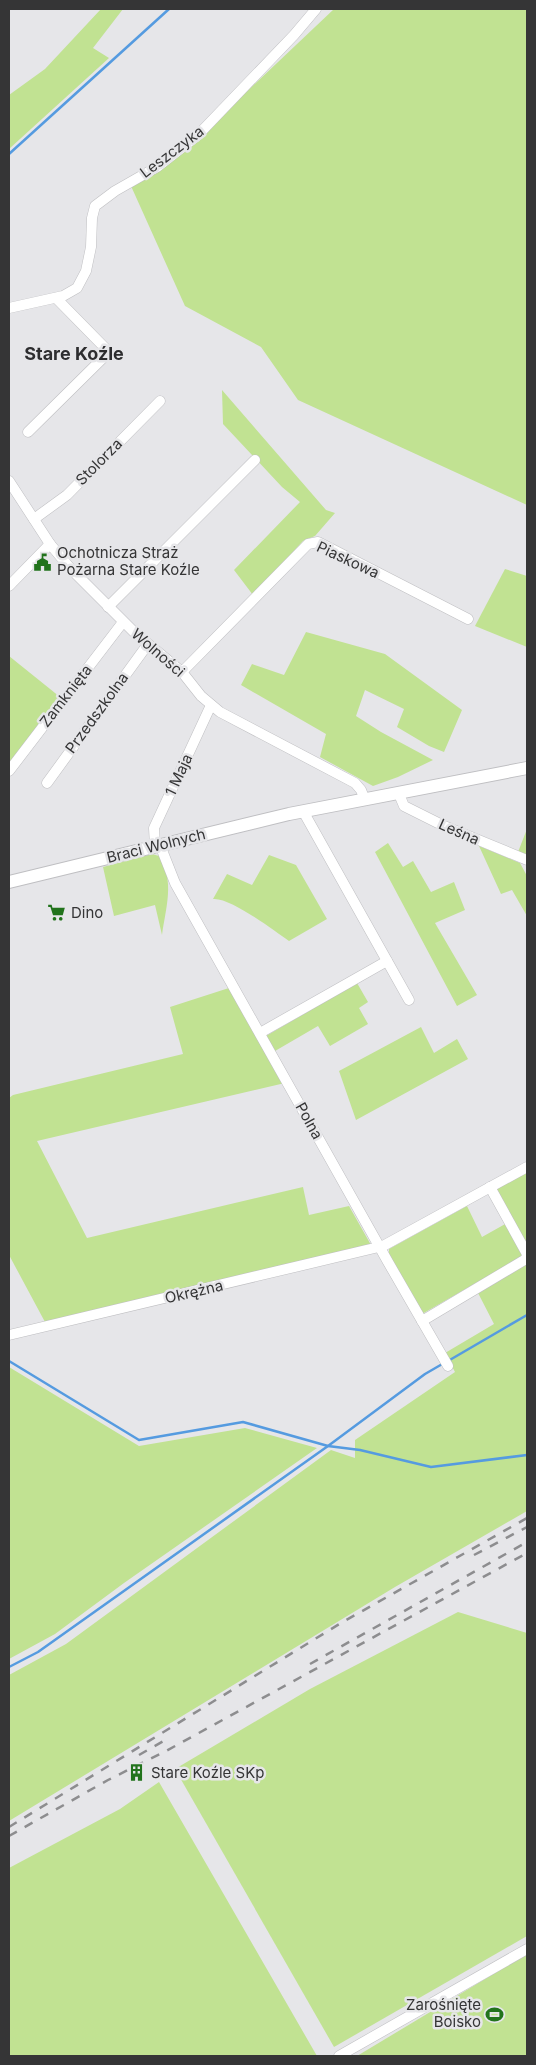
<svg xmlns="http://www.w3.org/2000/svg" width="536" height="2065" font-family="Inter,sans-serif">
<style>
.green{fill:#c1e292}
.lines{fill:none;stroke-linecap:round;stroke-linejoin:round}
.stream{stroke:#559be0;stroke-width:2.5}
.minor-casing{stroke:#bfbfc2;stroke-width:11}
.major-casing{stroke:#bfbfc2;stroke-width:14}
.minor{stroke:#fff;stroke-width:10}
.major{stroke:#fff;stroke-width:12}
.rail{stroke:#8d8d8f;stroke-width:2.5;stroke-dasharray:9 9;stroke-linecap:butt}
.labels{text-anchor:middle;stroke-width:5;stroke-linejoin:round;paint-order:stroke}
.street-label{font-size:15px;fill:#353536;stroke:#e6e6e9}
.poi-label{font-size:15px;fill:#353536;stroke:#e6e6e9;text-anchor:start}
.quarter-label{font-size:18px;font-weight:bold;fill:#2d2d2f;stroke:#e6e6e9}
</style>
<rect width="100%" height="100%" fill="#e6e6e9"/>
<g class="green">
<polygon points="101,9 123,9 93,48 109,58 9,149 9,95 45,69"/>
<polygon points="334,9 527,9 527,505 298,400 261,347 185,306 131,186 206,130"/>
<polygon points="222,390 326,510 335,513 315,536 303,541 253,595 234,570 300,502 282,487 223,424"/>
<polygon points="505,569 527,576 527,647 475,626"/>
<polygon points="306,632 385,654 462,710 444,752 429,746 397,727 404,709 365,690 356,716 381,732 433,760 398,777 373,786 320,757 326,734 241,685 252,664 284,675"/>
<polygon points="9,656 60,697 9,765"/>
<polygon points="527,829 527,856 518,852"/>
<polygon points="388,843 403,867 413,861 431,892 454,882 465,910 435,923 477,995 457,1006 375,852"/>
<polygon points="479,846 520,863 527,876 527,916 512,890 501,894"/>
<path d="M152,854L159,856C175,881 166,907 162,935L155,905L114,916L103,867Z"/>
<path d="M269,855L296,865L327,919L289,941C273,930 230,897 213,899L227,874L252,885Z"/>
<polygon points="357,983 368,1002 359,1008 368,1024 330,1046 318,1026 275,1051 266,1036"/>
<polygon points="232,987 285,1083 37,1141 87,1238 303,1187 309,1215 349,1206 371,1245 45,1322 9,1255 9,1098 13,1095 183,1054 170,1007"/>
<polygon points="421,1027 434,1053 457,1039 468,1059 356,1120 339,1071"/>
<polygon points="527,1171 527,1249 494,1188"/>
<polygon points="467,1206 482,1237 507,1223 523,1256 422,1314 389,1255 389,1249"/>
<polygon points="527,1261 527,1511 395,1587 9,1821 9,1675 66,1644 331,1450 355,1458 355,1440 455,1372 445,1353 494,1324 477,1291"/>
<polygon points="9,1367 139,1446 245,1428 317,1448 124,1583 55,1634 9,1659"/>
<polygon points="458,1612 527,1633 527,1936 334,2047 175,1769 310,1689"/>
<polygon points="159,1782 317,2056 9,2056 9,1868 120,1809"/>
<polygon points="527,1954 527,2056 357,2056 510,1964"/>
</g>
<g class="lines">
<g class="stream">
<polyline points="9,154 169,9"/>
<polyline points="9,1361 139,1440 243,1422 328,1446 360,1450 431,1467 527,1455"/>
<polyline points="448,1361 527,1315"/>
<polyline points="9,1667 38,1652 328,1446 425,1374 444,1363"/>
</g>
<defs>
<g id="minor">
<polyline points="9,308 63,296 77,288 86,271 91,247 92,218 95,206 115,191 157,167 198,135 294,35 316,9"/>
<polyline points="28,432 109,352 56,298"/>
<polyline points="9,481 50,544 70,568 134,632 182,672 201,696 220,712 355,783 361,790 365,800"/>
<polyline points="34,519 67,495 160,401"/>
<polyline points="9,586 50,544"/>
<polyline points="108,607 255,460"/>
<polyline points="182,672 308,544 318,542 468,619"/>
<polyline points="9,771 123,622"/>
<polyline points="47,783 148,644"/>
<polyline points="399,794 404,806 442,825 527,860"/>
<polyline points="303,811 409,1000"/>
<polyline points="160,845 175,883 388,1262 448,1366"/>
<polyline points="155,846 154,828 211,705"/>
<polyline points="260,1033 387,961"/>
<polyline points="422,1321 526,1259 527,1254 490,1187"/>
<polyline points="9,1335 383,1246 527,1167"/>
<polyline points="339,2056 527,1949"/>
</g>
<polyline id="major" points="9,882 289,814 527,768"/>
</defs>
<use href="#minor" class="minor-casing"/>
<use href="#major" class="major-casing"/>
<use href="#minor" class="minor"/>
<use href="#major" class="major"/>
<g class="rail">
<polyline points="474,1555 527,1527"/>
<polyline points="310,1664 527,1542"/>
<polyline points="139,1755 167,1739"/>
<polyline points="9,1827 341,1623 527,1518"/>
<polyline points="9,1836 108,1780 166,1751 527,1553"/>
</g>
</g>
<defs>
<symbol id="civic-bare" viewBox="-9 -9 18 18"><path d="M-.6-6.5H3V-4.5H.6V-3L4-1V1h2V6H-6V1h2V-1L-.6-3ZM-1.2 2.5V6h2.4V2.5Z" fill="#22731c" stroke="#e6e6e9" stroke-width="2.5" paint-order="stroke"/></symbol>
<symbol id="supermarket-bare" viewBox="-9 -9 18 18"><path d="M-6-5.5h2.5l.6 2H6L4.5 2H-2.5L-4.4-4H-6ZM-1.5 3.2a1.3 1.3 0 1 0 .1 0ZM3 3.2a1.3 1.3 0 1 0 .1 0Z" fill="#22731c" stroke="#e6e6e9" stroke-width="2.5" paint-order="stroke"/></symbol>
<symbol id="building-bare" viewBox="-9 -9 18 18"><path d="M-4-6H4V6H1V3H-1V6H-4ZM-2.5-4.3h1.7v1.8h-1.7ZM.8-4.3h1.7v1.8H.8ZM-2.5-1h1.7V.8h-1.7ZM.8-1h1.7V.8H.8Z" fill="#22731c" stroke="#e6e6e9" stroke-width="2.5" paint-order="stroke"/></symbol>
<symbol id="stadium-bare" viewBox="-9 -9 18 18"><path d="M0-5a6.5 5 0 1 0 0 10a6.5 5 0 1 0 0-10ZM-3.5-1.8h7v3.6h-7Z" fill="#22731c" stroke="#e6e6e9" stroke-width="2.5" paint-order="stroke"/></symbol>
</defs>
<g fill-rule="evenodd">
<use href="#civic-bare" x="30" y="550" width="25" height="25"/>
<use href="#supermarket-bare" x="44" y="900" width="25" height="25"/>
<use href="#building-bare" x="124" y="1760" width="25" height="25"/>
<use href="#stadium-bare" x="482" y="2002" width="25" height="25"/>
</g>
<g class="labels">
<g class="street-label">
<text transform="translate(172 152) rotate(-37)" y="5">Leszczyka</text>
<text transform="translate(99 462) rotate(-45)" y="5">Stolorza</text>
<text transform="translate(348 560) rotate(25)" y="5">Piaskowa</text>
<text transform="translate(158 653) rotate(41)" y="5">Wolności</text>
<text transform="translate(66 696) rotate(-52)" y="5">Zamknięta</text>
<text transform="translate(97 713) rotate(-54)" y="5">Przedszkolna</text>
<text transform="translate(179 775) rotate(-65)" y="5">1 Maja</text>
<text transform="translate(459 832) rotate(24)" y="5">Leśna</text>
<text transform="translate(156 846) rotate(-14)" y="5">Braci Wolnych</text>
<text transform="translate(309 1121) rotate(61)" y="5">Polna</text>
<text transform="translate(194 1292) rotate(-13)" y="5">Okrężna</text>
</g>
<g class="poi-label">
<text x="57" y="558">Ochotnicza Straż<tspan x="57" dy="17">Pożarna Stare Koźle</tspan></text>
<text x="71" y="918">Dino</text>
<text x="151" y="1778">Stare Koźle SKp</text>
<text x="481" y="2010" text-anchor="end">Zarośnięte<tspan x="481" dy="17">Boisko</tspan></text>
</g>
<g class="quarter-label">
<text x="74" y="360">Stare Koźle</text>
</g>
</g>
<rect width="536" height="2065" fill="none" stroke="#353536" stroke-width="20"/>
</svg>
